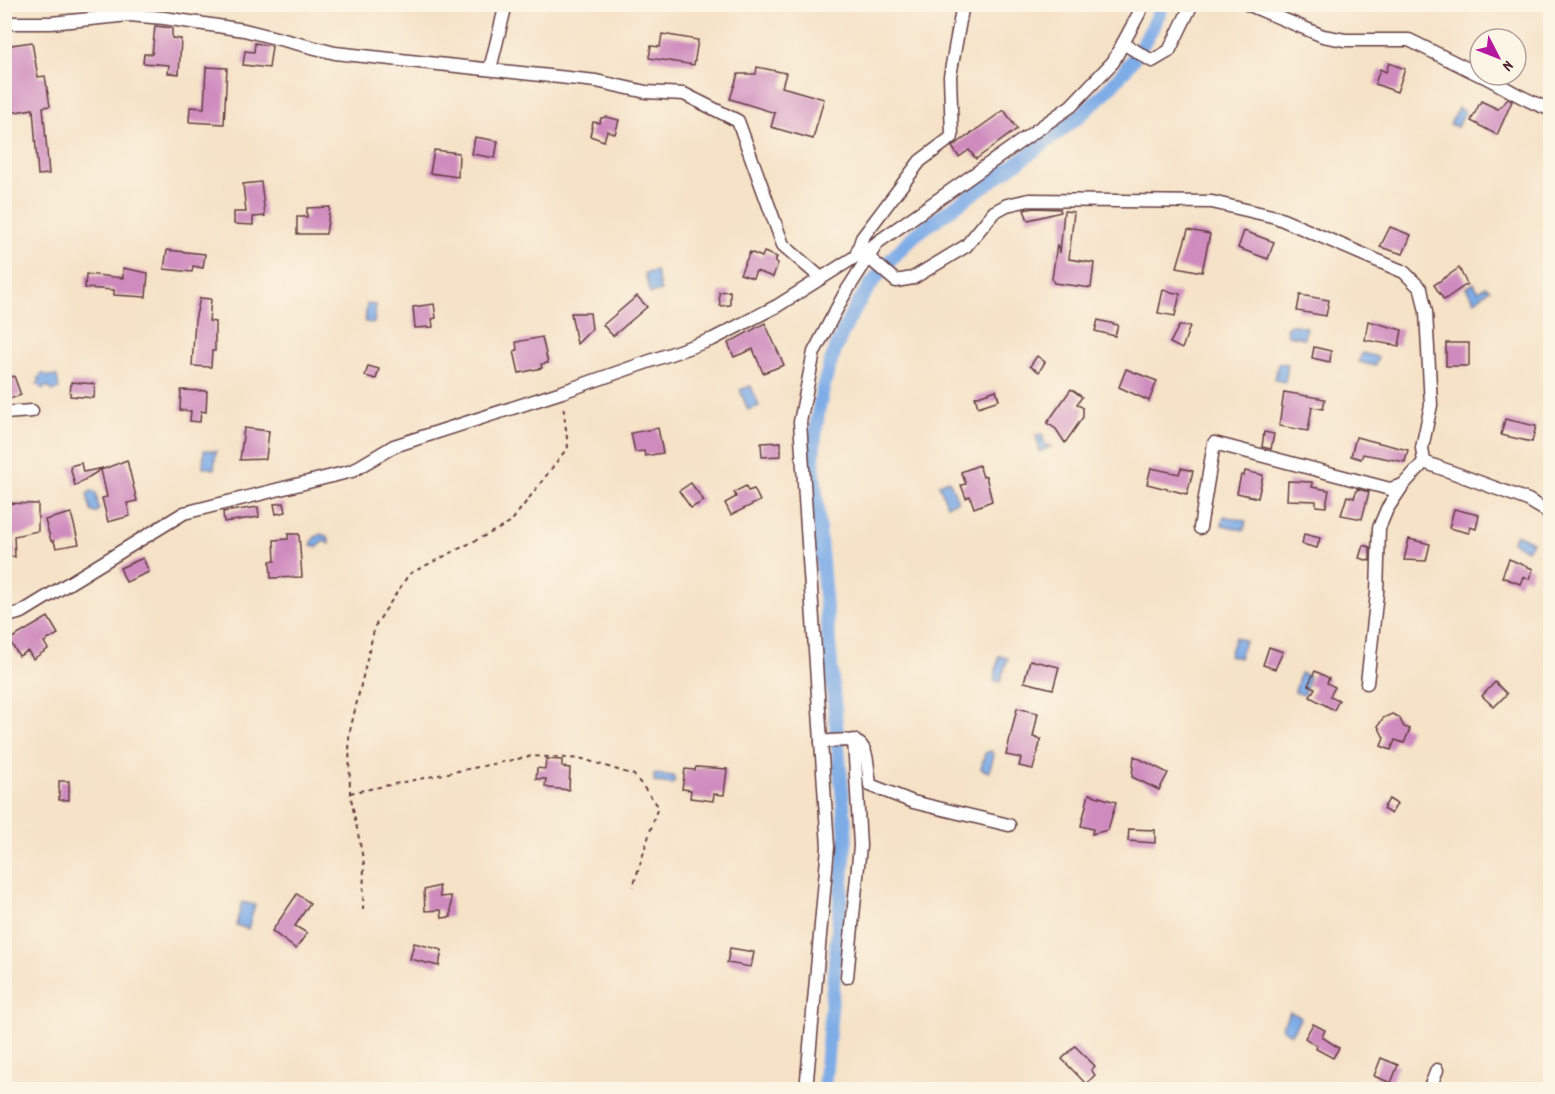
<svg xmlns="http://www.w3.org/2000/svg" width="1555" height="1094" font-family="Dekko,sans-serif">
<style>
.water{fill:#7dace7;stroke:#646689;stroke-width:1.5}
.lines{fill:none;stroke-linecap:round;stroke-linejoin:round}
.canal{stroke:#7dace7;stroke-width:14}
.building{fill:#cf8bbe}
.minor-casing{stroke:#643c42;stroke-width:15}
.path{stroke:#643c42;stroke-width:2;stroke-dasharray:4.5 4.5;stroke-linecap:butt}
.minor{stroke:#fff;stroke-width:12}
</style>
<rect width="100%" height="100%" fill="#fcf5e5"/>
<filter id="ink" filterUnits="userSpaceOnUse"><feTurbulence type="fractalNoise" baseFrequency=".0167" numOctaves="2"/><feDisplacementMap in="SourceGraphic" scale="12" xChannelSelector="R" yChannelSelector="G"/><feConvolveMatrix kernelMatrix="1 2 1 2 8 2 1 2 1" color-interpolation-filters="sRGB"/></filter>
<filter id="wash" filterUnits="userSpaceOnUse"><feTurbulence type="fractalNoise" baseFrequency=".008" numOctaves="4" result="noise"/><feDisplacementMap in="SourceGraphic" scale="24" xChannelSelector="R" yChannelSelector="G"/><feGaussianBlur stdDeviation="1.35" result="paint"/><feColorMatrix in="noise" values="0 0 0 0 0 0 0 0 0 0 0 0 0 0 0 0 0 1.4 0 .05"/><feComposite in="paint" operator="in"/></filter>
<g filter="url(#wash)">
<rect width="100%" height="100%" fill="#f5e2c7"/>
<g class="water">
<polygon points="1458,108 1465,112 1457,127 1450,124"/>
<polygon points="656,271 661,291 650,294 645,273"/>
<polygon points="1474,283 1478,291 1486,286 1490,289 1475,301 1466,288"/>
<polygon points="367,304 376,305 374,323 365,322"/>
<polygon points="1290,324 1306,327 1304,338 1288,335 1286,328"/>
<polygon points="1362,353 1378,357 1375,366 1359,362"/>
<polygon points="1278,363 1288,364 1285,382 1275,380"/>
<polygon points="43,373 47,376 57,376 59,389 53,391 47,386 43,389 37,384 40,381 38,378"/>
<polygon points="751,386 759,406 748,410 740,390"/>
<polygon points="1042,434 1045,445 1051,446 1040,452 1036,435"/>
<polygon points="204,450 216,451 214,469 203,467"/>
<polygon points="949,480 958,501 947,505 939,484"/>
<polygon points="91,491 96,493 99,510 95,513 91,511 87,494"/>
<polygon points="1224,516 1246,521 1244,530 1222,525"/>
<polygon points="321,534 328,537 330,544 323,541 318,547 311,545 314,538"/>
<polygon points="1516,534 1532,542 1527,550 1512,542"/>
<polygon points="1235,637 1245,641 1239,658 1229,655"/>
<polygon points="999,656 1008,658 1000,682 994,681"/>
<polygon points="1300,673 1309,676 1304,695 1295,692"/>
<polygon points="991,751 994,755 989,772 981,769 985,753"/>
<polygon points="654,774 673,776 675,781 672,784 654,782"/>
<polygon points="242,902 255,905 248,929 236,925"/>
<polygon points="1290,1012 1301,1017 1291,1034 1281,1028"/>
</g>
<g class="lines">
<path class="canal" d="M824,1090L846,837L813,460C818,368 848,297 916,234C950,210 983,186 1017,163C1082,116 1131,82 1163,4"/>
</g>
<g id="blocks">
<g class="building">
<polygon points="155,26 172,28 172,38 181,39 179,74 168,73 169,65 143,63 144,54 152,54"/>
<polygon points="662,34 698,40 694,65 649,58 651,46 660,47"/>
<polygon points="32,42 38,77 45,76 50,106 43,107 49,174 38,175 33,109 4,114 4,46"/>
<polygon points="255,43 272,46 269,68 243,65 245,51 254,52"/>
<polygon points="1389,63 1405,69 1397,92 1375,84 1380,69 1386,72"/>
<polygon points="206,67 227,68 224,124 189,122 190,107 204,108"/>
<polygon points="757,67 786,73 782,87 824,99 813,139 771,127 775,113 730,99 738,74 756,74"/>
<polygon points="1508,99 1512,101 1497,135 1471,121 1481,101 1498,109"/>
<polygon points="1004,110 1017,129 976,159 969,150 959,157 952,147"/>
<polygon points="607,117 619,120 615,134 607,131 604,141 590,136 593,122 600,123 601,118"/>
<polygon points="475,137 498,141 495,158 472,154"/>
<polygon points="434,150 459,153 458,177 430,173"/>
<polygon points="261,182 265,216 253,217 253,225 234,224 234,212 246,212 243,184"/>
<polygon points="330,207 326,234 297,234 297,217 307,217 307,208"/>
<polygon points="1034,208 1060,209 1061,212 1028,220 1024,210"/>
<polygon points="1064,211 1074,212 1069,259 1094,263 1091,288 1054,283 1052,279 1057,244 1060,253"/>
<polygon points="1390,227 1411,235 1403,254 1380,247"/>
<polygon points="1188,230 1210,234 1202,272 1177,267"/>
<polygon points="1244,231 1274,242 1268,259 1238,248"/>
<polygon points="167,250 205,254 203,268 193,266 192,272 164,269"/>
<polygon points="750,252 762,257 764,252 777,257 775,262 778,263 773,277 756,271 753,278 740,274"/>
<polygon points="123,268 148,273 146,297 114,295 114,290 85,288 86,274 123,278"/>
<polygon points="1459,268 1467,284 1444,300 1434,285"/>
<polygon points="1163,290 1180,294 1175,316 1158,313"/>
<polygon points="730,291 730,305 720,306 719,292"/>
<polygon points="1300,295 1329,300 1326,316 1297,311"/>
<polygon points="637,296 647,307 613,336 603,325"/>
<polygon points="200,298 211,299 209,321 215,322 215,351 212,351 211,367 192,366 195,320"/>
<polygon points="434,304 436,318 432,319 433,327 415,328 413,307"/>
<polygon points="571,313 590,313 592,329 577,344"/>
<polygon points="1098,320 1118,325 1115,336 1095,331"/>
<polygon points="1368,321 1402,330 1399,346 1365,340"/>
<polygon points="765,323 784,365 763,373 753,349 734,357 728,343"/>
<polygon points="1179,326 1190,326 1182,349 1170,343"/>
<polygon points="542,337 548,363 541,364 542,368 519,373 514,351 517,350 516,342"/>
<rect x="1446" y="343" width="23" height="23"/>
<polygon points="1314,347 1331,351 1330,362 1312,358"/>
<polygon points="1037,356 1045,362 1039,372 1030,366"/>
<polygon points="368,366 379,369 376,379 365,376"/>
<polygon points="1126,369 1157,381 1149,401 1119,387"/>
<polygon points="14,376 21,395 4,401 4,379"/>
<polygon points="71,382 95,384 94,398 70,396"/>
<polygon points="1071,389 1082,397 1077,404 1083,408 1083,417 1065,443 1056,429 1047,423"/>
<polygon points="181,390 207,391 206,412 201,411 200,422 190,421 191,411 180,410"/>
<polygon points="996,390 999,400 978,407 975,397"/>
<polygon points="1284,392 1325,399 1323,409 1312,407 1308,431 1279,426"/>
<polygon points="1505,419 1536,426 1532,442 1501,435"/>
<polygon points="244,428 269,431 266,459 240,460"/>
<polygon points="658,428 663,453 645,456 644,451 635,452 631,433"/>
<polygon points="1264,432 1274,434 1271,449 1262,447"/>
<polygon points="1356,437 1408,450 1405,462 1363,454 1361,459 1351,456"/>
<polygon points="781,442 781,456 762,457 761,443"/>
<polygon points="127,460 137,501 127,503 130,516 108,522 102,498 107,497 101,470"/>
<polygon points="81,463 83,472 103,468 75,486 70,466"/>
<polygon points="979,465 983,477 986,476 992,501 974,508 970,496 966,498 961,485 966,484 961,472"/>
<polygon points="1151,468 1179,474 1181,468 1193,471 1187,494 1147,484"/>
<polygon points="1245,471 1263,475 1258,498 1237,493 1241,475 1244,476"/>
<polygon points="1288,481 1312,482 1312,487 1329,490 1326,507 1316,506 1316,501 1287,500"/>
<polygon points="691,483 704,501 691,508 679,491"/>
<polygon points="746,486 748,491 754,489 760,501 731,515 725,503 736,497 734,492"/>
<polygon points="1357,489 1369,492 1362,519 1341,515 1347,496 1354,498"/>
<polygon points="5,503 38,504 38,531 14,536 15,557 4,554"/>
<polygon points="284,503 286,512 276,514 274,504"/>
<polygon points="258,507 259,517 224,522 223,512"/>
<polygon points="1454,509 1479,515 1476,529 1470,527 1469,533 1449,528"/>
<polygon points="71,513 79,544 56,548 54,541 51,541 45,520"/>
<polygon points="288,534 299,534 302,577 271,578 270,561 275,561 274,540 288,539"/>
<polygon points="1304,534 1320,538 1317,548 1302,544"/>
<polygon points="1409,539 1430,544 1426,561 1404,560"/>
<polygon points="1363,545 1370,547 1370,561 1359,558"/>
<polygon points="143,558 149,572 126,582 120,568"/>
<polygon points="1509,559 1533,569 1529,579 1523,577 1520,584 1502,577"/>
<polygon points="48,617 58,634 44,642 48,649 33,659 28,651 19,656 9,640"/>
<polygon points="1269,647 1283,652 1275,669 1263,665"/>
<polygon points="1030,660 1059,667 1053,689 1024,682"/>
<polygon points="1315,671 1329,678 1327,683 1335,687 1330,696 1339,700 1334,710 1310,697 1315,688 1308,685"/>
<polygon points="1495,682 1507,694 1494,707 1482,696"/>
<polygon points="1017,708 1038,713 1033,737 1041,739 1033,769 1019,766 1021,758 1006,755"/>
<polygon points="1392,714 1399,717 1404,727 1410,729 1404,743 1395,740 1391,750 1381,746 1384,738 1378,726 1383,718"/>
<polygon points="1134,756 1168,773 1159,790 1132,777"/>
<polygon points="546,759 562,760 562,767 570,768 569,790 549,788 545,786 546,779 536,779 537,768 545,769"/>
<polygon points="696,767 727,769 724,795 714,794 713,801 690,798 691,790 682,789 685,769 695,770"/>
<rect x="59" y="781" width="10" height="19"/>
<polygon points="1089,794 1116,802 1108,830 1092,834 1093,829 1081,826"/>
<polygon points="1389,799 1397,804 1391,814 1383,809"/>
<polygon points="1129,829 1155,830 1155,843 1128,841"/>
<polygon points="439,886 440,897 451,896 451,917 442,918 441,910 425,911 424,890"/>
<polygon points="297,894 310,903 295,926 307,933 296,949 272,931"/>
<polygon points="414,943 442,950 439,966 410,959"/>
<polygon points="730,948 754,952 751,967 727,963"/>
<polygon points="1313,1024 1325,1030 1322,1037 1339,1048 1333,1058 1316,1049 1317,1046 1305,1038"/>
<polygon points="1075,1046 1095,1066 1091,1070 1095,1075 1086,1084 1062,1059"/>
<polygon points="1381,1058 1398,1065 1391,1083 1374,1076"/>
</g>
</g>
</g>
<g filter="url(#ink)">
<use href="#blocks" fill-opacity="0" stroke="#643c42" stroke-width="1.5"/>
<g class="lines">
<defs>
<g id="minor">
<polyline points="1247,4 1323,36 1345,40 1409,40 1480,75"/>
<polyline points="4,23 51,23 129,15 164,18 244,30 335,53 596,81 646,92 684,94 738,121 783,245 821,278"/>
<polyline points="1123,43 1152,61 1169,51 1192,4"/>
<polyline points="490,69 506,4"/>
<path d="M1481,75C1506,87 1524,101 1550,109"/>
<polyline points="856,256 862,238 920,161 952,137 950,76 963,4"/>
<polyline points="869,258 896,281 913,278 966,246 994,212 1007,205 1029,200 1212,202 1276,217 1404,272 1421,289 1426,312 1431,405 1422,448 1424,462 1528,500 1550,513"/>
<polyline points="4,413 32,411"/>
<polyline points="1200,528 1214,443 1390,489 1403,485 1424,462"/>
<polyline points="4,617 22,612 184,513 352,471 394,446 562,392 713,339 777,306 877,243"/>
<polyline points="1367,683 1377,593 1379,528 1387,509 1403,485"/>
<path d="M821,742C867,737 865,741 870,785L913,802L1009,825"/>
<polyline points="847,977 860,846 854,740"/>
<polyline points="806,1090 828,847 800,422 814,352 844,295 878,242 1071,106 1113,62 1144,4"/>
<polyline points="1429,1090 1437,1070"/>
</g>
</defs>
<use href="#minor" class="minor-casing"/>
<g class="path">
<polyline points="350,793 532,756 583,759 634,775 658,806 633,887"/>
<polyline points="363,910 364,864 350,793 349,735 375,626 409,574 510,523 568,447 563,404"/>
</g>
<use href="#minor" class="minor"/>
</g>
</g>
<rect width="1555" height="1094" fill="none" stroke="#fcf5e5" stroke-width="24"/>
<g transform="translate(1498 57) rotate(132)"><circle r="28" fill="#fcf5e5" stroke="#b59f9b" stroke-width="1.5"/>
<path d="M0-4.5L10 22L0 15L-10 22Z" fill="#b5179e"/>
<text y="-9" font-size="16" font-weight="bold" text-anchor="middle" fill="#4a1f2b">N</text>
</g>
</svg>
